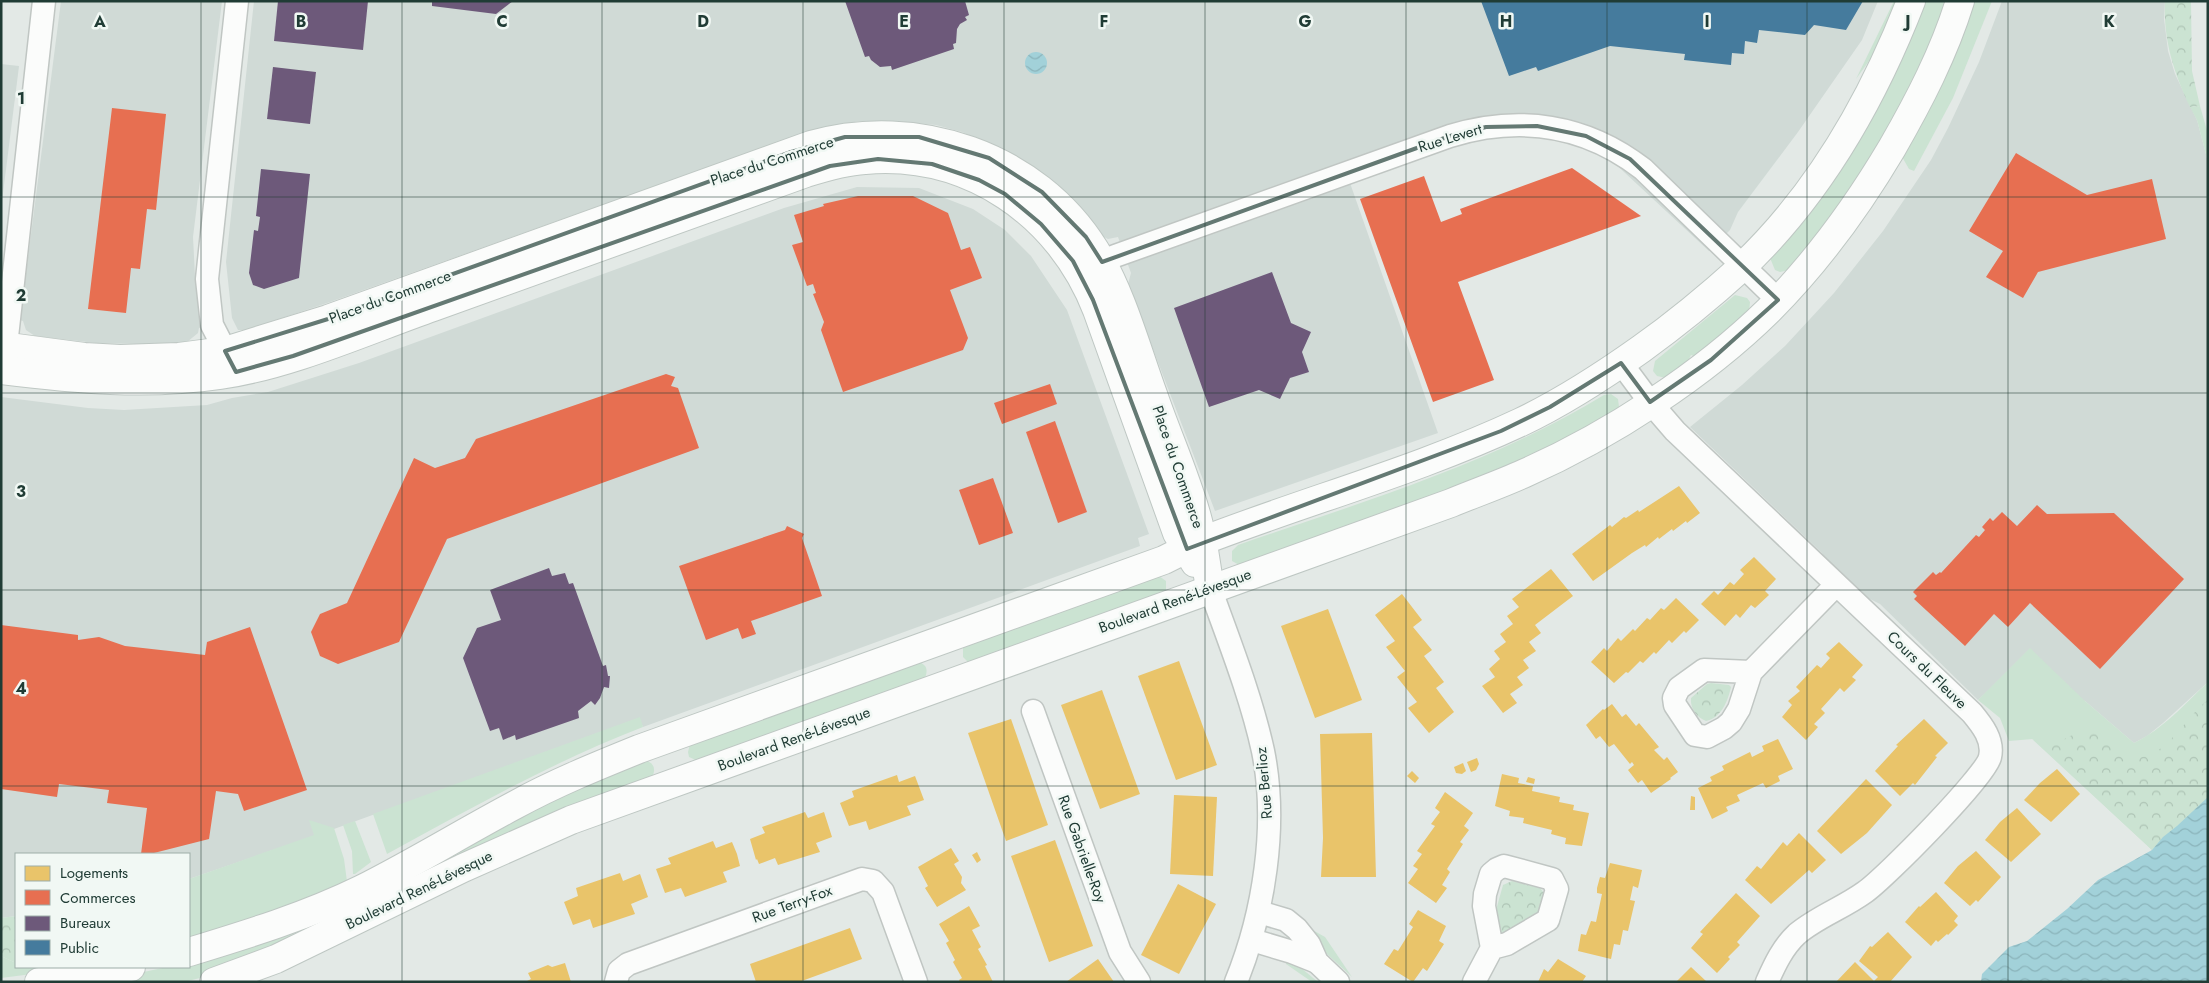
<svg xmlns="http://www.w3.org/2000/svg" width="2209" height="983" font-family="Jost,sans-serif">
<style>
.built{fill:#d0dad6}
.green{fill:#cbe3d2}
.forest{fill:url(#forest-crowns)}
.water{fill:url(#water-waves)}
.homes{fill:#e9c46a}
.shops{fill:#e76f51}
.offices{fill:#6d597a}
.public{fill:#457b9d}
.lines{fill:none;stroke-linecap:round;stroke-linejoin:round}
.street-casing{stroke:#c0c6c3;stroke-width:25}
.secondary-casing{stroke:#bec7c3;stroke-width:30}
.street{stroke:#fbfcfb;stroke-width:22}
.secondary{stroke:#fbfcfb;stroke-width:28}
.marked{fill:none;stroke:#647973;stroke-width:4;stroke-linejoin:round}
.grid{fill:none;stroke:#203c35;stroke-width:1;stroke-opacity:0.55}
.labels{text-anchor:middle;stroke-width:5;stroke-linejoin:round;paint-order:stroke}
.street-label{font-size:15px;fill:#203c35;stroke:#f1f8f4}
.grid-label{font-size:16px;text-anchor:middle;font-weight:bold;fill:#203c35;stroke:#f1f8f4;stroke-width:5;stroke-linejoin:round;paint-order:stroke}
</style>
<defs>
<pattern id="forest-crowns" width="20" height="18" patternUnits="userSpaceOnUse" patternTransform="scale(1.25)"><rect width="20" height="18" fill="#cbe3d2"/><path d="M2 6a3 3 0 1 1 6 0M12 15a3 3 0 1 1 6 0" fill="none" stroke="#aec4b5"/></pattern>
<pattern id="water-waves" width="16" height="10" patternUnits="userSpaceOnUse" patternTransform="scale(1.25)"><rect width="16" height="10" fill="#a2d1d9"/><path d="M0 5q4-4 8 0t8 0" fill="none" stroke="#8bb4bb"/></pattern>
</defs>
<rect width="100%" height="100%" fill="#e3e9e6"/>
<g class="built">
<polygon points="61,1 222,1 193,237 195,276 202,327 199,328 198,333 187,342 144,344 96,343 35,336 26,330 23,321 20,320"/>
<polygon points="254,1 1878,1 1862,40 1798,132 1738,212 1730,230 1709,251 1610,159 1585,145 1522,134 1484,136 1350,183 1438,433 1215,511 1128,284 1131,273 1118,237 1108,239 1102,236 1079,206 1033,166 1008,152 962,132 936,125 895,121 859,121 830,127 789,138 330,302 246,330 238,330 232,318 226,262"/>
<polygon points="2002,1 2165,1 2164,19 2168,51 2175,74 2197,120 2208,162 2208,682 2163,723 2147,736 2134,743 2085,701 2000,680 1978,700 1880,604 1860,594 1826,562 1822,553 1690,427 1742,385 1785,346 1834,293 1883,231 1931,160 1948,128 1979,62"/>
<polygon points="1,64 19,66 1,209"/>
<polygon points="857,187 919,188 973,209 1005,230 1031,256 1067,310 1149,534 1138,538 1140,546 643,727 639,718 334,829 189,879 189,854 16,854 16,916 1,918 1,397 88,408 124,410 207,405 232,398 268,392 359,363 784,208"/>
</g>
<g class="green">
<polygon points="1894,1 1898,1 1879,47 1856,79"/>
<polygon points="1924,1 1944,1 1937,30 1902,112 1850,188 1853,193 1789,270 1780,272 1775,270 1770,258"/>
<polygon points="1972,1 1992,1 1953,98 1914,171 1909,169 1901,155"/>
<polygon points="2200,106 2208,134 2208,162 2197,120 2190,107"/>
<polygon points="1735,295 1747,298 1750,302 1749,312 1696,357 1691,355 1689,359 1690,361 1666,378 1657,376 1653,371 1655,361"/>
<path d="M1611,394L1618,399L1619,407L1602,421L1492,474L1241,566L1232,561V551L1238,545C1362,502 1491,464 1604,395Z"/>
<polygon points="1159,576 1166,581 1166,591 968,662 963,657 963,646"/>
<path d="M2030,648L2085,701L2134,743C2163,729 2185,704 2208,682V797L2152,850L2033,739L2009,741L2000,718L1978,700Z"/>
<path d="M919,662C927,665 928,670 925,678L698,761L689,757L688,752L690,744Z"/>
<path d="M640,717L643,727C552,762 472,808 387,854L373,814Z"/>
<path d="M644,760C654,762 657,770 651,778L433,877L388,882L465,838Z"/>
<polygon points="309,820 334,828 344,859 348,889 189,943 189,879 314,835"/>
<polygon points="355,821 371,862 355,874 353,874 352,851 343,825"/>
<polygon points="359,913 204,977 184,982 97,982 167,967 189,967 189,961 286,929"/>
<polygon points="1309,928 1325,937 1352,977 1326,953"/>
<polygon points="1,956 16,963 16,967 86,967 1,978"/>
<polygon points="1286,961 1295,963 1318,982 1312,982 1286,964"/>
</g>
<g class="forest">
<path d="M2165,1H2191L2192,71L2200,106L2190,107C2174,73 2163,40 2165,1Z"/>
<path d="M1711,683L1729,685L1731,687C1728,701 1721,718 1706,721C1696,717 1690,708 1691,698L1707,684Z"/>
<path d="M2208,700V797C2196,817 2168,831 2152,850L2032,739C2040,740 2047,743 2055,742C2067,741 2079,727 2091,731C2103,736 2112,750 2125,755C2161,769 2183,718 2208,700Z"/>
<polygon points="1512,881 1540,888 1545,894 1541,910 1535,917 1502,933 1500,932 1496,910 1503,885"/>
<polygon points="16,916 16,963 1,956 1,918"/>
</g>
<g class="water">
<circle cx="1036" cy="63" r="11"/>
<polygon points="2208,797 2208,982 1981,982 1982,974 2009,947 2027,941 2067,909 2098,880 2152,850 2163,837 2177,826"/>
</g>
<g class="homes">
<polygon points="1679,486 1700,513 1687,523 1686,521 1673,531 1672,529 1659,539 1658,537 1646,547 1645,545 1632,553 1593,581 1572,554 1610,525 1612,527 1624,517 1626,518 1638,510 1639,512"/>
<polygon points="1754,557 1776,579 1765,591 1769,595 1755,608 1751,605 1740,618 1736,614 1725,626 1701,604 1714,591 1718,595 1730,582 1734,585 1744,574 1740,570"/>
<polygon points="1551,569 1573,596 1535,625 1541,633 1529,642 1536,651 1523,660 1529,668 1517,677 1523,685 1510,694 1517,703 1503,713 1482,686 1495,677 1489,669 1500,659 1494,651 1506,642 1500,634 1513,624 1507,616 1519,607 1512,599"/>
<polygon points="1402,594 1422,620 1413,627 1432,650 1424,656 1444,682 1436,688 1454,712 1429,733 1408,708 1417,702 1397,677 1405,671 1386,647 1395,641 1375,615"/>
<polygon points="1676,598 1699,620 1686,633 1684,631 1672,643 1669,640 1656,654 1654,652 1643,663 1640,661 1628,673 1626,672 1614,683 1591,662 1604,648 1607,651 1618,638 1621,641 1633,629 1635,631 1647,618 1650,620 1661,608 1664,610"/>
<polygon points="1328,609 1362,700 1315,718 1281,626"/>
<polygon points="1839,642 1863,665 1852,677 1856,680 1844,692 1840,688 1821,709 1825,713 1814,724 1818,727 1806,740 1782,717 1792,705 1788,701 1800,691 1796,687 1817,665 1821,668 1830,658 1826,654"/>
<polygon points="1179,661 1217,765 1176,780 1138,676"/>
<polygon points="1102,690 1140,794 1100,809 1061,705"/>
<polygon points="1612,704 1622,717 1626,714 1636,726 1639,723 1659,747 1654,750 1664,760 1667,757 1678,772 1670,778 1671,779 1651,793 1642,780 1638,783 1628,770 1634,765 1632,762 1630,764 1614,744 1609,747 1600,736 1596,739 1586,725 1603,709 1604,710"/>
<polygon points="1011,719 1048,825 1006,841 968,733"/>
<polygon points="1924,719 1948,743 1935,756 1937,757 1915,785 1913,783 1900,796 1875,771 1898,746 1896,745"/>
<polygon points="1372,733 1376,877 1321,877 1323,838 1320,734"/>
<polygon points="1778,739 1793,769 1778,776 1780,781 1766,788 1763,783 1737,795 1740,801 1726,807 1728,811 1712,819 1698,788 1712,781 1710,777 1724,770 1722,766 1750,752 1752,757 1764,751 1762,746"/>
<polygon points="1477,758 1479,764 1476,770 1471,772 1467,762"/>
<polygon points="1463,763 1466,771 1462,774 1456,773 1454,767"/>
<polygon points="2057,769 2080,794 2051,822 2024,800 2040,783"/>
<polygon points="1412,771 1419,778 1415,783 1407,776"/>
<polygon points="1502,774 1519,778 1518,783 1533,786 1532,791 1560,797 1559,802 1574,805 1573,810 1589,813 1582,846 1565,844 1566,838 1551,834 1552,830 1523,823 1524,818 1509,816 1510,811 1495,806"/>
<polygon points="897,775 899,782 915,776 924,800 907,806 911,815 869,830 866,821 849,826 840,803 854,797 852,791"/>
<polygon points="1528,777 1535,779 1534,784 1526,782"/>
<polygon points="1866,779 1892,805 1867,833 1841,854 1817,831"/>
<polygon points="1445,792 1473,813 1464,826 1469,830 1460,842 1463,844 1447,869 1450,872 1442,885 1447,888 1436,903 1408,883 1418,869 1413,866 1422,854 1417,851 1435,826 1431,824 1440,812 1435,808"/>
<polygon points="1174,795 1217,797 1213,876 1170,874"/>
<polygon points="1691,796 1695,797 1695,810 1690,810"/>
<polygon points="2017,808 2041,834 2011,862 1985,840 2000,822"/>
<polygon points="805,812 808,818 824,812 832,837 816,843 820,852 778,865 775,858 759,864 757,859 756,860 750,839 765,833 762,827"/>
<polygon points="1799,833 1826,860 1812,873 1809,870 1771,904 1745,880 1757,866 1761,869 1783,842 1787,846"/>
<polygon points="1055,840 1093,946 1049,962 1011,856"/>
<polygon points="713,841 716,848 732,842 737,854 740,866 723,872 727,882 685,897 681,888 665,893 656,869 671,864 668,858"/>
<polygon points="951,848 959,861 954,864 962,877 961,883 966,890 937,907 925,888 928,886 918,867"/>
<polygon points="1976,851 2001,877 1978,902 1976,900 1970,906 1944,883 1958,866"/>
<polygon points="977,852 981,860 977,863 972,855"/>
<polygon points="1610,863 1642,870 1638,888 1633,886 1630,900 1635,901 1628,931 1623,930 1620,945 1614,944 1611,959 1578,951 1581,934 1586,935 1591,921 1596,922 1602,894 1597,893 1597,888 1600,877 1605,878"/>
<polygon points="620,873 623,881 640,874 648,897 631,904 635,914 593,928 590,919 573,925 564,902 578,896 576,888"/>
<polygon points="1178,884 1216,904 1179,974 1141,955"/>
<polygon points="1936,892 1958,916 1954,921 1958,925 1948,935 1947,934 1938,942 1936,940 1931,946 1905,922 1919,906 1920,907"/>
<polygon points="1736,893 1760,916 1737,942 1740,945 1728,957 1730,959 1717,973 1691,948 1703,934 1700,932"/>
<polygon points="969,906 980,926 972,930 981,947 978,949 987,965 985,966 993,982 960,982 959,980 962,978 953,962 955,960 946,943 949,941 939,924"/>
<polygon points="1418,910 1446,926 1439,941 1444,944 1427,971 1423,968 1413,982 1384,964 1394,949 1398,951 1413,927 1409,924"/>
<polygon points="850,928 862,959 799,982 756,982 750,964"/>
<polygon points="1888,932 1912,957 1890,982 1836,982 1855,962 1874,981 1878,977 1859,961 1870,946 1872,947"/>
<polygon points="1098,959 1114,982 1066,982"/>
<polygon points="1558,959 1586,976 1582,982 1538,982 1544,969 1548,972"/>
<polygon points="565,963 571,982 525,982 531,979 528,973 548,965 552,967"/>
<polygon points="1691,967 1707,982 1676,982"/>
</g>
<g class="shops">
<polygon points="112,108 166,114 156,210 147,209 140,269 131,268 126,313 88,309"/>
<polygon points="2016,153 2087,195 2152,179 2166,239 2038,272 2023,298 1986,277 2003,251 1969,231"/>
<polygon points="1572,168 1641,216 1458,282 1494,380 1433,402 1360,199 1424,176 1441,222 1462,214 1460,209"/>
<polygon points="858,196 913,196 948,213 961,250 970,247 982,278 950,290 968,338 963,350 843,392 821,330 824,322 813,294 816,293 813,284 807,286 792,245 803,242 794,215 824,206 823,204"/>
<polygon points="666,374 675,377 671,386 678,388 699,448 447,539 399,642 338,664 320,656 311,632 320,614 347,603 414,458 435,468 465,458 476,439"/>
<polygon points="1050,384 1057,404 1002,424 994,403"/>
<polygon points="1055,421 1087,512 1058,523 1026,432"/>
<polygon points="993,478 1013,533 979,545 959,490"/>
<polygon points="2037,505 2047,514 2114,513 2184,579 2100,669 2030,603 2008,627 1994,614 1965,646 1914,599 1917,596 1913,592 1933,572 1936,575 1940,572 1941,573 1976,535 1979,537 1985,530 1982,527 1990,518 1993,521 2002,512 2017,526"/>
<polygon points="787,526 804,534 802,538 822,596 751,621 756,634 742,639 738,628 706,640 679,566 785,530"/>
<polygon points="1,625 78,635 78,640 99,637 125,646 205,655 207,642 250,627 307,790 244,811 238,794 216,791 209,839 150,854 141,854 147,808 107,803 109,790 59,784 57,797 1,789"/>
</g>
<g class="offices">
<polygon points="278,1 368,1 363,50 274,41"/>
<polygon points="432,1 513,1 496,14 432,6"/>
<polygon points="845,1 965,1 969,15 965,17 967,20 960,24 957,29 956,43 953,44 954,49 892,70 891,66 880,67 871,60 869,56 865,57"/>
<polygon points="273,67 316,72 310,124 267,119"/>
<polygon points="261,169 310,174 299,278 264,289 253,285 249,273 254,230 258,231 260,217 256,216"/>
<polygon points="1272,272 1291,323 1311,332 1302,352 1309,372 1290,378 1280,399 1259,390 1209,407 1174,308"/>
<polygon points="549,568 552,576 565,573 569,584 573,583 603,666 606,665 608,676 610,676 609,688 604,687 600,698 595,705 591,701 578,711 579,718 516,740 515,735 503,740 499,728 490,731 463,658 477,628 501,620 490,590"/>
</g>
<polygon class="public" points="1481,1 1863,1 1846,30 1814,25 1805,35 1759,30 1757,43 1745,41 1744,54 1732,53 1731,65 1684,60 1685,54 1610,46 1538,71 1536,67 1509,76"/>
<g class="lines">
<defs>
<g id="street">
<path d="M1087,268L1115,256L1450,136C1519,115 1585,124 1643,169L1778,300"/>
<path d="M1621,363L1650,402L1675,431L1972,713C1982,725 1994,740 1990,757C1986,776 1885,878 1865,892C1843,908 1817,917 1797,934C1783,947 1775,964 1767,982"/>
<polyline points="4,364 44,1"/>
<polyline points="232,364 212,325 207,279 237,1"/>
<path d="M1210,588C1229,641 1251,696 1263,751C1278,825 1264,913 1236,982"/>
<polyline points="1751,672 1704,670 1679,688 1674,698 1675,705 1695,735 1707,737 1724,728 1731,722 1739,709 1751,672 1836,585"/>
<polyline points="1033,711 1120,952 1139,982"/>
<polyline points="1259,912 1286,920 1297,929 1309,944 1317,962 1338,982"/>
<polyline points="1252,940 1292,952 1317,962"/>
<polyline points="616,982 619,971 628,964 862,879 873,881 883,892 916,982"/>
<polyline points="1474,982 1492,948 1484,906 1485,894 1491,874 1497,869 1504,866 1552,879 1557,889 1548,920 1507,944 1492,948"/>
</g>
<g id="secondary">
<path d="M1,346L84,357L120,359L179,357L225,351L328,319L811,145C916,115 1036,155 1095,250C1122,294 1136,348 1154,397C1168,438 1187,479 1198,521C1204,543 1206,566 1210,588"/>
<path d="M1,370C75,379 146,386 220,375C290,365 365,331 433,307C557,263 681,218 806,173C825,167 845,161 865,160C969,151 1060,214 1097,310L1177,533L1195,563"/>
<path d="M189,952C248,934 307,916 362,889C414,863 464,832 515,805C555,783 597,766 639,749L1164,560L1202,541C1308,500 1419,470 1521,422C1563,402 1603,376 1641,349C1676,324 1710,296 1742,267C1819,194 1873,99 1911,1"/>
<polyline points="39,982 131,967"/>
<path d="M214,982L276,959L463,868L571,820L1451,503C1475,493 1501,484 1525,473C1609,436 1703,375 1769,310C1817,262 1857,207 1892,148C1919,101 1944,53 1960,1"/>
</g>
</defs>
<use href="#street" class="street-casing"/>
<use href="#secondary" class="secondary-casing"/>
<use href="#street" class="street"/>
<use href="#secondary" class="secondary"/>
</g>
<path class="marked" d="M1537,126L1586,136L1630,159L1778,300L1711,360L1650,402L1621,363L1550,407L1501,431L1187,549L1093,300L1073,261L1041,224L1005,194L979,180L932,164L878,159L830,166L293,356L236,372L225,351L328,319L791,152L845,137H919L989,158L1042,192L1086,237L1102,262L1450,136L1486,127Z"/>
<path class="grid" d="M201,1V982M402,1V982M602,1V982M803,1V982M1004,1V982M1205,1V982M1406,1V982M1607,1V982M1807,1V982M2008,1V982M1,197H2208M1,393H2208M1,590H2208M1,786H2208"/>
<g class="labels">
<g class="street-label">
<text transform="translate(1450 138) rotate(-17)" y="5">Rue Levert</text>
<text transform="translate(772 161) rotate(-18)" y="5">Place du Commerce</text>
<text transform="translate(390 297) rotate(-20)" y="5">Place du Commerce</text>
<text transform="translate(1178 467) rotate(71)" y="5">Place du Commerce</text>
<text transform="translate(1175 601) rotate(-20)" y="5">Boulevard René-Lévesque</text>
<text transform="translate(1927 670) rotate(44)" y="5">Cours du Fleuve</text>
<text transform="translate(794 739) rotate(-20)" y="5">Boulevard René-Lévesque</text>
<text transform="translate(1264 783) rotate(-95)" y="5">Rue Berlioz</text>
<text transform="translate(1082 849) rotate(70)" y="5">Rue Gabrielle-Roy</text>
<text transform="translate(419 890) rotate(-26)" y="5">Boulevard René-Lévesque</text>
<text transform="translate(792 904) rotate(-20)" y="5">Rue Terry-Fox</text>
</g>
</g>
<g class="grid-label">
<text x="100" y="27">A</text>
<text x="301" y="27">B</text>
<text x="502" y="27">C</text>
<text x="703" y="27">D</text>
<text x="904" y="27">E</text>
<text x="1104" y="27">F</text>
<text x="1305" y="27">G</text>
<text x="1506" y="27">H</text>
<text x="1707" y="27">I</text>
<text x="1908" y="27">J</text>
<text x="2109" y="27">K</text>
<text x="21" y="104">1</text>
<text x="21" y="301">2</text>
<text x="21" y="497">3</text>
<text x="21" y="694">4</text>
</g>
<rect width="2209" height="983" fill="none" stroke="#203c35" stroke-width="5"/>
<rect x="15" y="853" width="175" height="115" fill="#f1f8f4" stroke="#9dada8"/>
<rect x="25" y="866" width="25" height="15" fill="#e9c46a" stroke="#9dada8"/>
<text x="60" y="878" font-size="15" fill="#203c35">Logements</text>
<rect x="25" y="890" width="25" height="15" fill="#e76f51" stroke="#9dada8"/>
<text x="60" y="903" font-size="15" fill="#203c35">Commerces</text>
<rect x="25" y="916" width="25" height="15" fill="#6d597a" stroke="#9dada8"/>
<text x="60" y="928" font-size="15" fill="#203c35">Bureaux</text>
<rect x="25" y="940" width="25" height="15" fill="#457b9d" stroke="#9dada8"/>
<text x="60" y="953" font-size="15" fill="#203c35">Public</text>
</svg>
